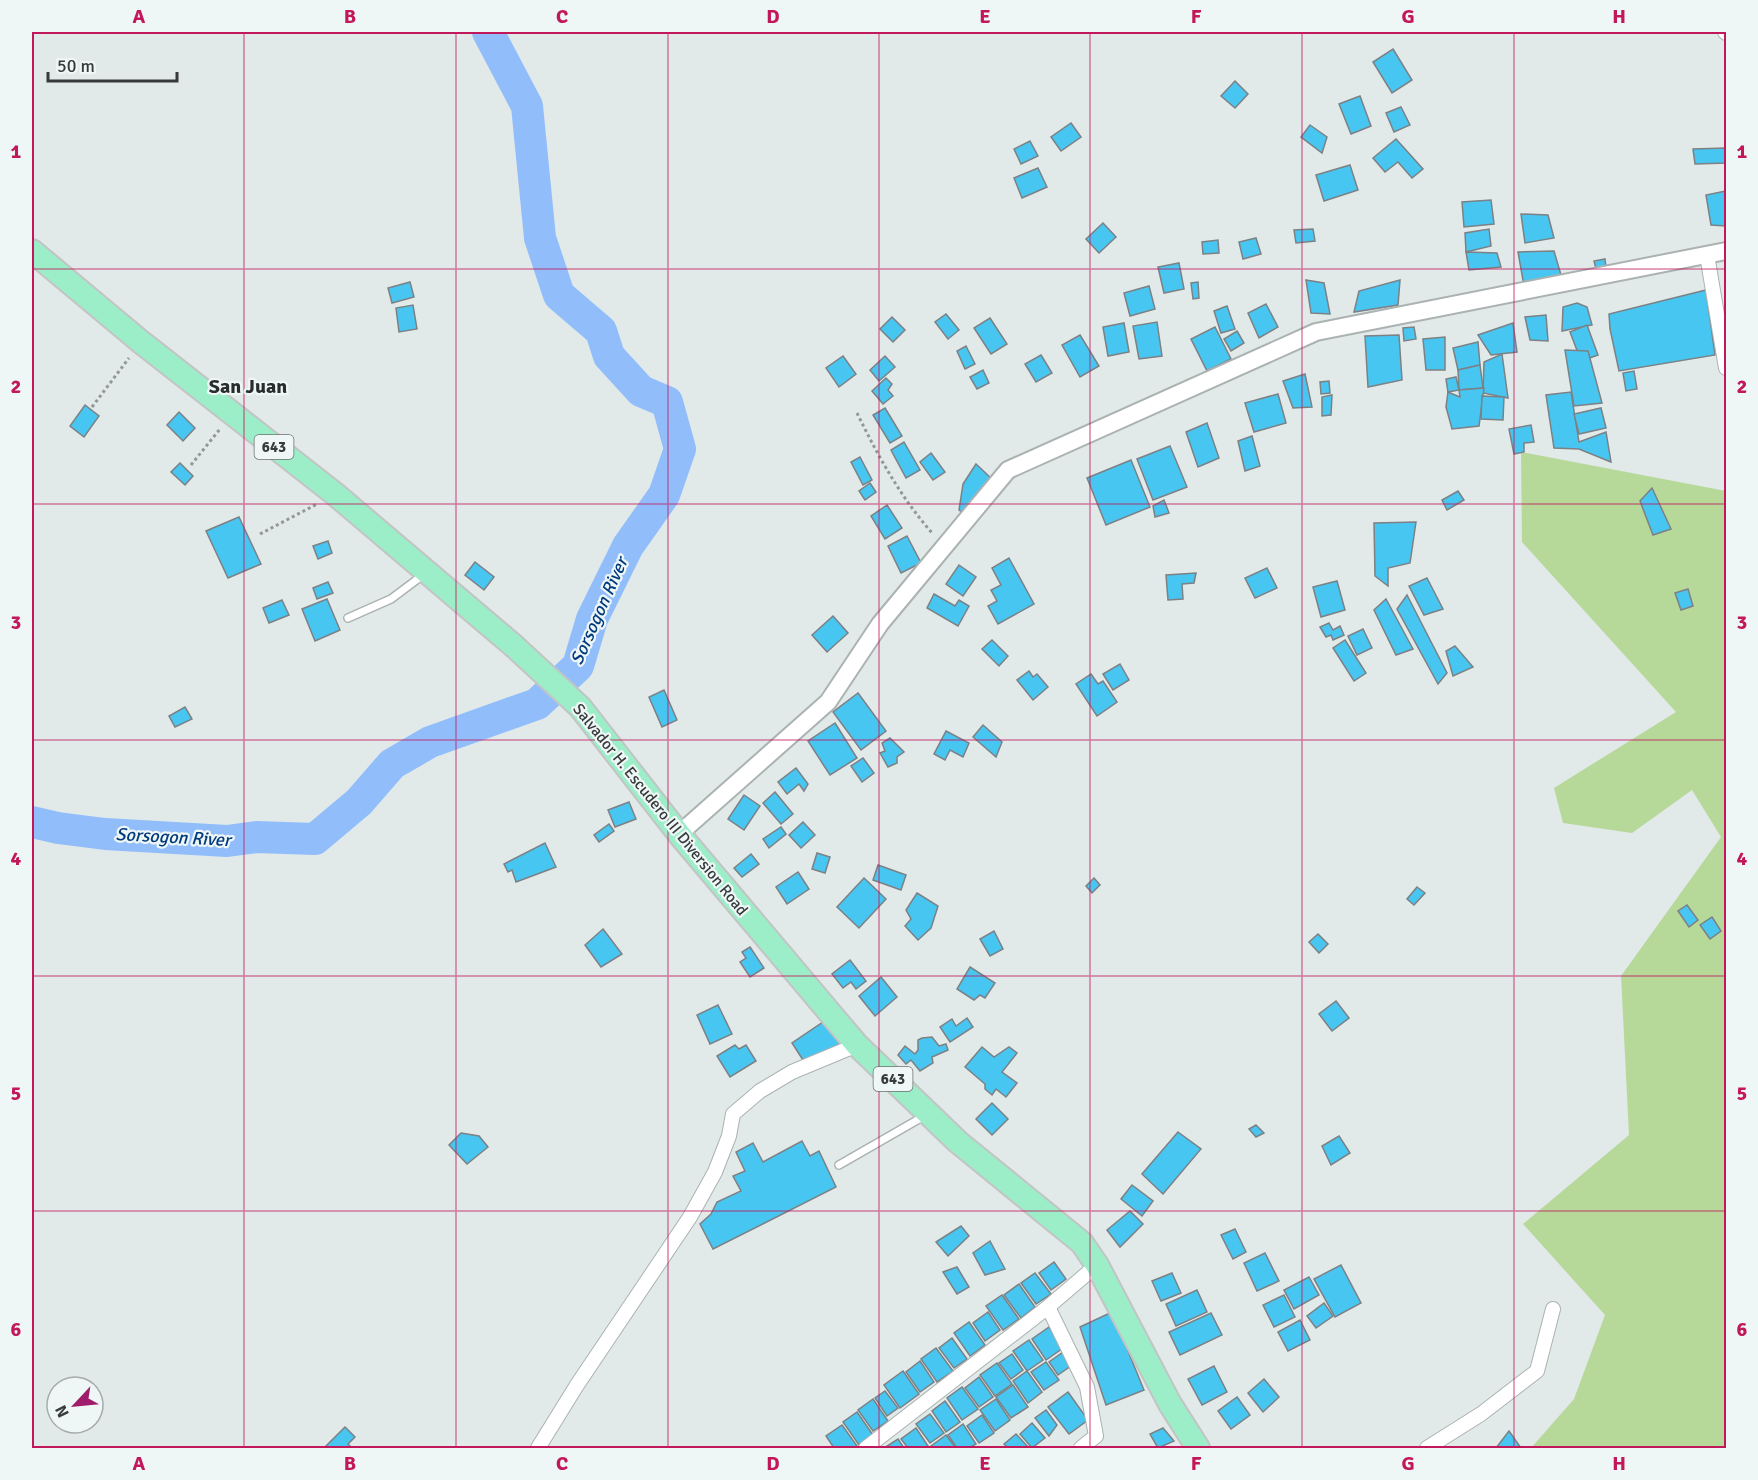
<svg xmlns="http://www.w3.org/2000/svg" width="1758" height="1480" font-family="Signika,sans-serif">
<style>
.green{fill:#b6d999}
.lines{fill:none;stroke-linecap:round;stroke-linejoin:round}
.river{stroke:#91befb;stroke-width:32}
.building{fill:#48c6f2;stroke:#7b8184;stroke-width:1.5}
.service-casing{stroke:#abb2b2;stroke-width:10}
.minor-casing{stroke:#abb2b2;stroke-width:16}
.tertiary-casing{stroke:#abb2b2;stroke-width:20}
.trunk-casing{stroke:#c3c4c4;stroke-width:26}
.path{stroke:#929898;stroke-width:3;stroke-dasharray:3 3;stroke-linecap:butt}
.service{stroke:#fff;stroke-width:7}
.minor{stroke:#fff;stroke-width:14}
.tertiary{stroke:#fff;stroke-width:16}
.trunk{stroke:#9beec8;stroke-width:22}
.grid{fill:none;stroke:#c2185b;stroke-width:1.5;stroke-opacity:0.55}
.labels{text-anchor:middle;stroke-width:4.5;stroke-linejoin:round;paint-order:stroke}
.shield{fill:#eef6f6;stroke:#6e7272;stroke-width:1.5}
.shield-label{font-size:15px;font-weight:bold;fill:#373a3a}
.street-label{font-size:16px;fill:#373a3a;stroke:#eef6f6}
.water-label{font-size:18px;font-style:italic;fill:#013b7d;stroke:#eef6f6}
.quarter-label{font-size:20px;font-weight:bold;fill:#282e2e;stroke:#eef6f6}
.neatline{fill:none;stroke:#c2185b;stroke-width:2}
.grid-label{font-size:20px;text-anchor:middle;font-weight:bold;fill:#c2185b}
</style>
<rect width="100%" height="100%" fill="#e1e9e9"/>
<polygon class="green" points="1521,452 1726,491 1726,1448 1531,1448 1574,1399 1605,1315 1523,1224 1629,1135 1621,976 1721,837 1692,790 1632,833 1563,823 1554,788 1676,712 1522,542"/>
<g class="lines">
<polyline class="river" points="32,822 58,828 105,834 227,841 256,837 315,839 359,802 392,764 430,742 537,704 578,666 592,619 628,546 664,495 680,449 667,402 641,391 609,356 601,331 559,295 540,238 527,106 488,32"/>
</g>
<g class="building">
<polygon points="1393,49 1412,80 1392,93 1373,62"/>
<polygon points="1235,81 1248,94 1235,108 1221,96"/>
<polygon points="1360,96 1371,126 1351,134 1339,104"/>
<polygon points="1401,107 1410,125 1394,132 1386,113"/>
<polygon points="1071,123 1081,137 1061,151 1051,137"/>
<polygon points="1310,125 1327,137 1322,153 1301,137"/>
<polygon points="1396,139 1423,169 1412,178 1398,162 1385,172 1373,158"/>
<polygon points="1030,141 1038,156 1021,164 1014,149"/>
<polygon points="1726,148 1726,163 1695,164 1693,149"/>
<polygon points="1350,165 1358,190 1324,201 1316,175"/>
<polygon points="1038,168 1047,187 1022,198 1014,178"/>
<polygon points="1726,191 1726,226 1711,225 1706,195"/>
<polygon points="1491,200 1494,224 1464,227 1462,202"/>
<polygon points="1521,214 1548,215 1554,238 1525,243"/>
<polygon points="1103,223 1116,237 1099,253 1086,239"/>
<polygon points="1313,229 1315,241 1296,243 1294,230"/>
<polygon points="1489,229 1491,246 1466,252 1465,233"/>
<polygon points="1256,238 1261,254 1243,259 1239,242"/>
<polygon points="1218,240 1219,253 1203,254 1202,242"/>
<polygon points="1554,251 1561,275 1524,286 1518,252"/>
<polygon points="1466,252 1497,253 1501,267 1469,270"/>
<polygon points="1605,259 1606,268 1596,269 1594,261"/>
<polygon points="1179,263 1184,289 1164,293 1158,267"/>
<polygon points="1306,280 1324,283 1330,314 1311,313"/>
<polygon points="1400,280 1398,305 1354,312 1359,291"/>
<polygon points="410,282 414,297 392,303 388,288"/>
<polygon points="1198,282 1199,298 1193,299 1191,283"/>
<polygon points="1149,286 1155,309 1130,316 1124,293"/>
<polygon points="1706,290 1715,355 1619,371 1610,329 1609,314"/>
<polygon points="1577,303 1587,307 1592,325 1562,331 1563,307"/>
<polygon points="1266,304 1278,327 1259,338 1248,313"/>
<polygon points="413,305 417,329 399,332 396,308"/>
<polygon points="1227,306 1235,329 1221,333 1214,311"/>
<polygon points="946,314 959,330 948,339 935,322"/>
<polygon points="1546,315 1548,341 1530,340 1525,317"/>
<polygon points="892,317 905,330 893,342 880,329"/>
<polygon points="990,318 1007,344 991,354 974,328"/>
<polygon points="1157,322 1162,356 1139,359 1133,326"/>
<polygon points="1124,323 1129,352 1108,356 1103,327"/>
<polygon points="1513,323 1517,352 1491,355 1478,335"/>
<polygon points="1587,325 1598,355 1581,361 1570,332"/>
<polygon points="1215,327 1231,359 1207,371 1191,339"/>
<polygon points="1414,327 1416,339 1404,341 1403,328"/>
<polygon points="1237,331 1244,343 1231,351 1224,339"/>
<polygon points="1080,335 1099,366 1080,377 1062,345"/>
<polygon points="1399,335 1402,380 1368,387 1365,336"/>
<polygon points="1445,337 1445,370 1426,370 1423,339"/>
<polygon points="1478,342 1480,365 1458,370 1453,348"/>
<polygon points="966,346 975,364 965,369 957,351"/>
<polygon points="1565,350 1588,351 1602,403 1574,406"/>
<polygon points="1502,354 1508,398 1483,393 1484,362"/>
<polygon points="1041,355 1052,373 1036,382 1025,364"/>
<polygon points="843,356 856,374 839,387 826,368"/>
<polygon points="885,356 895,367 879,381 870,370"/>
<polygon points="1480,365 1483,388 1459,390 1458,370"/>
<polygon points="983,370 989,383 977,389 970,377"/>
<polygon points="1634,371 1637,389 1626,391 1623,373"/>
<polygon points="1305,374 1312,407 1293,408 1283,381"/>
<polygon points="1456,377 1459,390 1448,392 1446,379"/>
<polygon points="886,378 892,384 888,390 893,396 883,404 872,391"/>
<polygon points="1329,381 1330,393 1321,394 1320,382"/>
<polygon points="1484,388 1479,426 1452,429 1446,407 1448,392 1460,397 1459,390"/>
<polygon points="1571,392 1579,442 1606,432 1611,462 1579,449 1554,448 1546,395"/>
<polygon points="1278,394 1286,423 1254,432 1245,403"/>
<polygon points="1332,395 1331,415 1322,416 1322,397"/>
<polygon points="1482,396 1504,397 1503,420 1481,419"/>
<polygon points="85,405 99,416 84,437 70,426"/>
<polygon points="885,408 902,436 890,443 873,415"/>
<polygon points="1601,408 1606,428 1579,434 1574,414"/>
<polygon points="179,412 195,428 183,441 167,425"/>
<polygon points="1207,423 1219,458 1198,467 1186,432"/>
<polygon points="1531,425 1534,442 1524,443 1524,452 1514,454 1509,429"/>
<polygon points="1252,436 1260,466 1245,471 1238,441"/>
<polygon points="904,442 920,470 906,478 891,450"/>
<polygon points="1170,446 1187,487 1153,500 1137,459"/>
<polygon points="931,453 945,472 933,480 920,462"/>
<polygon points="860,457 872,480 863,485 851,462"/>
<polygon points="1131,460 1150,507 1106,525 1087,478"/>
<polygon points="180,463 193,476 185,485 171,472"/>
<polygon points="976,464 993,480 964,514 959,510 963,484"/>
<polygon points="870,483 876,492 865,500 859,491"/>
<polygon points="1652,488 1671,529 1653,535 1640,501"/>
<polygon points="1458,491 1464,500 1447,510 1442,500"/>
<polygon points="1164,500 1169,513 1155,517 1153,506"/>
<polygon points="887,505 902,528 885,539 871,516"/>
<polygon points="239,517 261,564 228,578 206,531"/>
<polygon points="1416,522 1410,563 1388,568 1388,586 1375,576 1374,523"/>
<polygon points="907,536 921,563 901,573 888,546"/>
<polygon points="328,541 332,553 318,559 313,546"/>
<polygon points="1009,558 1034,604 998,624 988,606 997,601 991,590 1001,585 992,568"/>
<polygon points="475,562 494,577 484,590 465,575"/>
<polygon points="959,565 976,577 963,596 946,584"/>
<polygon points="1267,568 1277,588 1255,598 1245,578"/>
<polygon points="1196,573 1194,583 1182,584 1183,599 1168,600 1166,575"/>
<polygon points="1427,578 1443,609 1424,615 1409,586"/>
<polygon points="1337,581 1345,610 1321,617 1313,587"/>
<polygon points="328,582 333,593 317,599 313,588"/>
<polygon points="1688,589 1693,606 1681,610 1675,593"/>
<polygon points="934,594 955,606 959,600 969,606 958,626 927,608"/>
<polygon points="1407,595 1447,673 1438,684 1397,609"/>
<polygon points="327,599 340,630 315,641 302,609"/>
<polygon points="1386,599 1413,649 1396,655 1374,610"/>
<polygon points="282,600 289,615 269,623 263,608"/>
<polygon points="833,616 848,633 827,652 812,635"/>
<polygon points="1329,623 1333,630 1340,626 1344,635 1333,640 1331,635 1326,637 1320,627"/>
<polygon points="1363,629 1372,648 1357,655 1348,636"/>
<polygon points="992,640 1008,656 999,666 982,649"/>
<polygon points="1345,640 1366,673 1354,681 1333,648"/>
<polygon points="1455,646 1473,667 1453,676 1446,651"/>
<polygon points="1120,664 1129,680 1113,690 1103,674"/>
<polygon points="1029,671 1033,677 1037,674 1048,687 1033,700 1017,680"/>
<polygon points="1091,674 1098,684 1103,681 1117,702 1097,716 1076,684"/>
<polygon points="664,690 677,720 662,727 649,697"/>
<polygon points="858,693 886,731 861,750 833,712"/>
<polygon points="185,707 192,719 175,727 169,716"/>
<polygon points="835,723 857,758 830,775 808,741"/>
<polygon points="983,725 1002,742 996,757 973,737"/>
<polygon points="946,731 969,743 963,757 950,750 945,760 934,754"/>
<polygon points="890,738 904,752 897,757 897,763 888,767 880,753 885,751 882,743"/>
<polygon points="863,758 874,773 862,782 851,766"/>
<polygon points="796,768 808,784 804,791 799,784 787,794 778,782"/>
<polygon points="775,792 793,814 781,824 763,803"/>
<polygon points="744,795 760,806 744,830 728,819"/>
<polygon points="629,802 636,819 615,827 608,810"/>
<polygon points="803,822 815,835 801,848 789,835"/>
<polygon points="609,824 614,831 599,842 594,835"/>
<polygon points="781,827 786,834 769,848 763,839"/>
<polygon points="545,843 556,867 516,882 512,870 508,872 504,864"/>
<polygon points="817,853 830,857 825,873 812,869"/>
<polygon points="751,854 759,864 742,877 734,868"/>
<polygon points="878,865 906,875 901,890 873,880"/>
<polygon points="798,872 809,889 787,904 776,887"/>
<polygon points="864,878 886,899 859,928 837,907"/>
<polygon points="1094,878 1100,885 1092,893 1086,886"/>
<polygon points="1417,887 1425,893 1414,905 1407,899"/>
<polygon points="917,893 938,906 931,928 918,940 905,926 911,919 906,910"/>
<polygon points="1687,905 1698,920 1689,927 1678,911"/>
<polygon points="1712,917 1721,931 1710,939 1700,925"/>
<polygon points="603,929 622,954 601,967 585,945"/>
<polygon points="994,931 1003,949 990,956 980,939"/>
<polygon points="1318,934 1328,944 1319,953 1309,942"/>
<polygon points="750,947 764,968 750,977 740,962 746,958 742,952"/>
<polygon points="850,960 866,981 856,989 851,982 843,988 832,974"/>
<polygon points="970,967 995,983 985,998 980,995 974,1000 957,989"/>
<polygon points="881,977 897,997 875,1016 859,996"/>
<polygon points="1336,1001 1349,1018 1332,1031 1319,1014"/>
<polygon points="718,1005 732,1034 710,1044 697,1015"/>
<polygon points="967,1018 973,1027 950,1042 940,1027 952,1019 956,1026"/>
<polygon points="823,1022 841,1045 803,1060 792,1043"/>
<polygon points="932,1037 939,1046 946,1044 948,1050 932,1057 933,1063 920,1071 911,1060 906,1064 898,1055 905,1046 915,1054 918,1050 918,1040 922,1038"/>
<polygon points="735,1045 739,1049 746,1045 756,1061 730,1077 717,1056"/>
<polygon points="982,1047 994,1057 1009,1047 1017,1053 1002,1072 1017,1083 1006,1097 996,1089 992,1095 985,1089 985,1084 965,1067"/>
<polygon points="992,1103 1008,1119 992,1135 976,1119"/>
<polygon points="1256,1125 1264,1133 1256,1137 1249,1129"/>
<polygon points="1178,1132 1201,1149 1163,1194 1142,1174"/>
<polygon points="461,1133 479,1136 488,1147 467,1164 449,1145"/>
<polygon points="1339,1136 1350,1153 1331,1165 1322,1146"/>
<polygon points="802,1141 810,1156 819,1151 836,1187 713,1249 700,1224 711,1214 717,1202 741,1191 733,1176 745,1171 736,1152 753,1143 763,1162"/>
<polygon points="1132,1185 1153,1201 1142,1216 1121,1199"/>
<polygon points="1130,1211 1143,1224 1120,1247 1107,1230"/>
<polygon points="961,1226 969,1236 948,1256 936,1242"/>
<polygon points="1235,1229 1246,1252 1233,1259 1221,1235"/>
<polygon points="990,1241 1005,1269 985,1275 973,1253"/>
<polygon points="1265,1253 1279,1281 1257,1291 1244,1263"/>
<polygon points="1054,1262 1066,1279 1051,1290 1039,1273"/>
<polygon points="1341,1265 1361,1303 1335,1317 1314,1279"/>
<polygon points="957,1267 969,1287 957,1294 943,1272"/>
<polygon points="1035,1273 1051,1294 1036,1304 1021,1283"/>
<polygon points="1172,1273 1181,1293 1161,1301 1152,1281"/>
<polygon points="1309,1277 1319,1295 1294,1309 1284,1290"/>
<polygon points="1019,1284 1035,1307 1021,1318 1004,1295"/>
<polygon points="1197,1290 1207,1312 1176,1326 1166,1304"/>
<polygon points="1002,1295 1019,1319 1003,1330 986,1306"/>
<polygon points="1284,1295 1295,1317 1274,1327 1263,1305"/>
<polygon points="1324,1303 1333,1316 1316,1328 1307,1316"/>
<polygon points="988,1312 1000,1330 985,1341 973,1323"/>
<polygon points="1112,1312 1144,1390 1106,1405 1080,1327"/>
<polygon points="1211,1313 1222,1335 1180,1355 1169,1332"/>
<polygon points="1300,1320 1310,1340 1288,1351 1278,1332"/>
<polygon points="969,1322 985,1345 970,1356 954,1333"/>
<polygon points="1049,1327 1063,1348 1046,1360 1032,1339"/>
<polygon points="952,1338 967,1359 954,1368 939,1348"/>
<polygon points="1029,1340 1043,1360 1027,1371 1013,1351"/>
<polygon points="936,1348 953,1371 937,1382 921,1359"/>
<polygon points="1066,1350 1075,1363 1058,1375 1049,1362"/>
<polygon points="1012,1354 1023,1370 1011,1379 999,1363"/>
<polygon points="920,1361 934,1382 920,1392 906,1372"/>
<polygon points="1046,1362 1059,1380 1044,1390 1031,1372"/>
<polygon points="997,1363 1012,1384 995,1396 980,1375"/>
<polygon points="1214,1366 1227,1392 1202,1405 1188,1379"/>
<polygon points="903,1371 919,1394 900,1408 884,1385"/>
<polygon points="1027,1371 1042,1392 1028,1403 1013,1381"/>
<polygon points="979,1377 993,1397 979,1407 965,1388"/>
<polygon points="1264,1379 1279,1397 1263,1412 1248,1393"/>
<polygon points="1013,1385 1028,1407 1011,1418 996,1397"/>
<polygon points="962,1387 978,1409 962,1420 947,1398"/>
<polygon points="885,1391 898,1408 887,1416 875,1398"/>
<polygon points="1068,1392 1088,1420 1069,1434 1048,1407"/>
<polygon points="1237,1397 1250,1415 1231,1429 1218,1411"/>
<polygon points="873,1399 888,1421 873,1431 858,1410"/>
<polygon points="996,1399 1010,1420 995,1431 980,1410"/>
<polygon points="945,1401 960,1422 946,1432 932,1411"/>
<polygon points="1046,1410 1057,1425 1049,1436 1035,1418"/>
<polygon points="857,1412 873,1435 859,1445 843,1422"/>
<polygon points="930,1414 944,1433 930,1443 916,1424"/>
<polygon points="982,1415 994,1433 979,1443 967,1426"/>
<polygon points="1032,1423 1045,1438 1032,1448 1020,1434"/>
<polygon points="963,1424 976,1444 969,1448 957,1448 948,1435"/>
<polygon points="842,1425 857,1446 853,1448 834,1448 826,1436"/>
<polygon points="345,1427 355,1437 348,1444 352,1448 324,1448"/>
<polygon points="916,1428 928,1446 924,1448 908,1448 901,1439"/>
<polygon points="1163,1428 1174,1441 1158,1448 1150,1434"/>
<polygon points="1509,1431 1521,1448 1496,1448"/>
<polygon points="1016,1434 1029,1448 1008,1448 1004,1444"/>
<polygon points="946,1435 956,1448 933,1448 931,1446"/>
<polygon points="898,1439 904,1448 884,1448"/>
</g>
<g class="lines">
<defs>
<g id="service">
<polyline points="348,618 391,599 423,575"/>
<polyline points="839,1165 926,1115"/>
</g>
<g id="minor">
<polyline points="1725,32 1726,33"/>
<polyline points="1707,255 1726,368"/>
<polyline points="1048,1307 1087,1387 1096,1436 1081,1448"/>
<polyline points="538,1448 577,1385 690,1217 715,1172 729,1136 733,1114 760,1091 792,1072 857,1045"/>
<polyline points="866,1448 1048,1307 1097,1265"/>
<polyline points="1427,1448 1481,1414 1537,1371 1553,1309"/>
</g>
<polyline id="tertiary" points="679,834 828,702 880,624 1008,470 1316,332 1726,251"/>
<polyline id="trunk" points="32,251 141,342 335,494 514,646 580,707 679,834 857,1045 958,1142 1082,1243 1097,1265 1170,1404 1198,1448"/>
</defs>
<use href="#service" class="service-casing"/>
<use href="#minor" class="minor-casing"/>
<use href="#tertiary" class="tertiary-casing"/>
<use href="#trunk" class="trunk-casing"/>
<g class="path">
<polyline points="92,407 129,358"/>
<path d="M857,413C878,456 901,498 933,534"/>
<polyline points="191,465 220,429"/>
<polyline points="260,534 317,504"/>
</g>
<use href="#service" class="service"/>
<use href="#minor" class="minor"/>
<use href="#tertiary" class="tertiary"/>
<use href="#trunk" class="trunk"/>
</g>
<path class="grid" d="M244,32V1448M456,32V1448M668,32V1448M879,32V1448M1090,32V1448M1302,32V1448M1514,32V1448M32,269H1726M32,504H1726M32,740H1726M32,976H1726M32,1211H1726"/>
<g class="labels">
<g class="shield">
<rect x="254.5" y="435" width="39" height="24" rx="4.5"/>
<rect x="873.5" y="1067" width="39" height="24" rx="4.5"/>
</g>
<g class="shield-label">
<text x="274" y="452">643</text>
<text x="893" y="1084">643</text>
</g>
<g class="street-label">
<text transform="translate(661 809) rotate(51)" y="6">Salvador H. Escudero III Diversion Road</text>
</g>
<g class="water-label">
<text transform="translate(599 611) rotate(-66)" y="6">Sorsogon River</text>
<text transform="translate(173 837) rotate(3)" y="6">Sorsogon River</text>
</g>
<g class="quarter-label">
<text x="248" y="393">San Juan</text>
</g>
</g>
<rect width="1758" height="1480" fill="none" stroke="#eef6f6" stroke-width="66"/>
<g transform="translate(75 1405) rotate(244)"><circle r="28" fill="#eef6f6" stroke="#a5abab" stroke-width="1.5"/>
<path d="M0-4.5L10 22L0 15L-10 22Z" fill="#a01b6b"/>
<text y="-9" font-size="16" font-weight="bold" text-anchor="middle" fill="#373a3a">N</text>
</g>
<path d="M48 72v9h129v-9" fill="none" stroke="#373a3a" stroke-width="3"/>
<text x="57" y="72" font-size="18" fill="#373a3a" stroke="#eef6f6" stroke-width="4.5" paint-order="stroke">50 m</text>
<rect x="33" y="33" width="1692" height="1414" class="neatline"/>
<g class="grid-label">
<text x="139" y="23">A</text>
<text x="350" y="23">B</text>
<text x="562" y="23">C</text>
<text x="773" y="23">D</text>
<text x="985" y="23">E</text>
<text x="1196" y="23">F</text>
<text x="1408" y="23">G</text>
<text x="1619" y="23">H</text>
<text x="16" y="158">1</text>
<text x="1742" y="158">1</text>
<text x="16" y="393">2</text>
<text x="1742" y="393">2</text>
<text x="16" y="629">3</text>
<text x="1742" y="629">3</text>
<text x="16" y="865">4</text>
<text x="1742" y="865">4</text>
<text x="16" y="1100">5</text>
<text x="1742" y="1100">5</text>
<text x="16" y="1336">6</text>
<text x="1742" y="1336">6</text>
<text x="139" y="1470">A</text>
<text x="350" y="1470">B</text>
<text x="562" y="1470">C</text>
<text x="773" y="1470">D</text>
<text x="985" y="1470">E</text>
<text x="1196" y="1470">F</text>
<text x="1408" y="1470">G</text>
<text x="1619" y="1470">H</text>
</g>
</svg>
